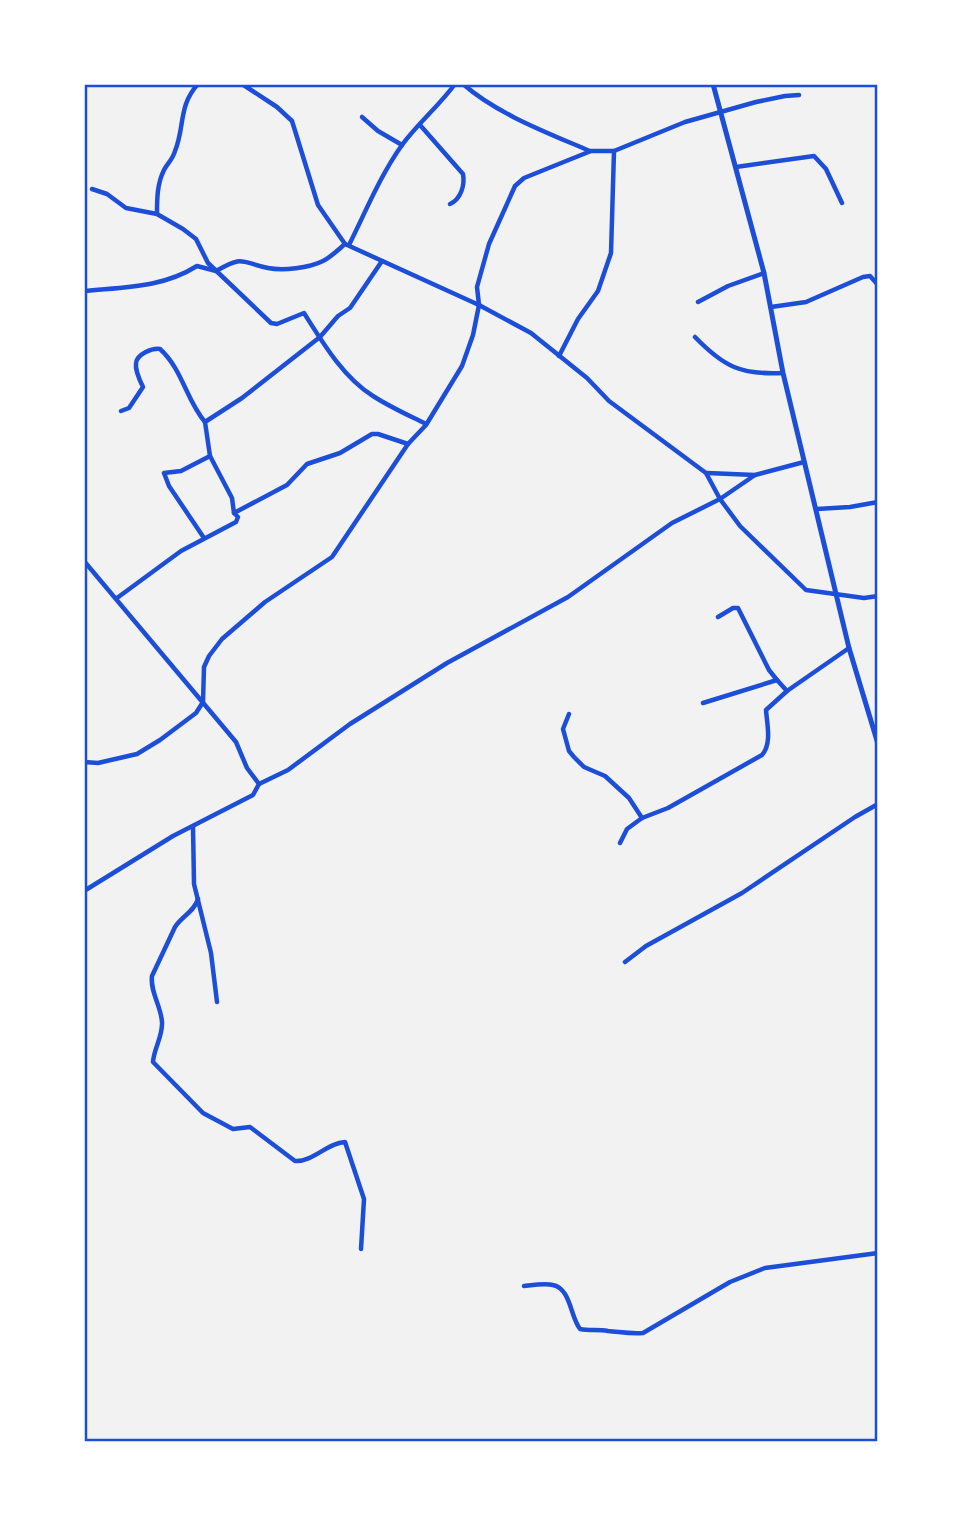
<svg xmlns="http://www.w3.org/2000/svg" width="962" height="1526" font-family="Inter,sans-serif">
<style>
.lines{fill:none;stroke-linecap:round;stroke-linejoin:round}
.minor{stroke:#1d4ed8;stroke-width:4.5}
.tertiary{stroke:#1d4ed8;stroke-width:5}
.neatline{fill:none;stroke:#1d4ed8;stroke-width:2.5}
</style>
<rect width="100%" height="100%" fill="#f2f2f2"/>
<g class="lines">
<g class="minor">
<polyline points="242,84 277,107 292,121 318,205 345,244 479,305 531,333 587,378 609,401 706,473 720,499 740,526 806,590 864,598 878,596"/>
<path d="M463,84C497,114 548,133 590,151"/>
<polyline points="362,117 378,131 402,145"/>
<path d="M420,125L463,174C465,185 461,199 450,204"/>
<polyline points="736,167 814,156 826,169 842,203"/>
<path d="M92,189L107,194L126,208L157,214L183,229L196,239L208,263L271,323L277,324L304,313C323,343 343,377 373,396C390,407 408,415 426,424"/>
<path d="M157,214C157,199 157,184 164,170C167,164 173,159 175,151C185,127 178,106 198,84"/>
<path d="M349,245C366,211 380,176 402,145C418,123 439,106 455,84"/>
<path d="M84,291C124,287 162,288 197,266L216,271C244,255 240,262 268,268C283,271 309,268 323,261C331,257 338,250 345,244"/>
<polyline points="698,302 728,286 764,273"/>
<polyline points="771,307 806,302 863,277 870,276 878,285"/>
<path d="M695,337C724,367 741,375 783,373"/>
<polyline points="559,356 578,319 598,291 611,253 614,151"/>
<path d="M121,411L129,408L143,387C140,381 135,370 136,363C137,354 152,348 160,349C183,370 186,400 205,422"/>
<polyline points="707,473 755,475 804,462"/>
<polyline points="817,509 850,507 878,502"/>
<polyline points="234,513 287,485 307,464 340,453 372,434 378,434 408,444"/>
<polyline points="204,538 169,486 164,473 181,471 210,456"/>
<polyline points="84,561 236,742 247,768 259,784"/>
<polyline points="117,598 181,551 236,522 238,517 234,513 232,498 210,456 205,422 242,398 320,337 338,316 350,308 382,261"/>
<polyline points="718,617 733,608 738,608 769,670 777,680"/>
<polyline points="703,703 777,680 787,691"/>
<polyline points="569,714 563,729 569,751 574,757 584,767 605,776 629,798 642,818"/>
<polyline points="84,762 98,763 137,754 160,740 196,713 203,702 204,667 209,656 222,639 265,602 332,557 408,444 426,425 462,366 473,335 479,305 477,287 489,244 515,186 524,178 591,151 614,151 685,122 756,102 785,96 799,95"/>
<polyline points="193,826 194,884 211,953 217,1002"/>
<path d="M620,843L627,829L642,818L668,808L762,755C772,744 767,724 766,710L787,691L849,648"/>
<polyline points="84,891 173,836 253,795 259,784 288,770 350,724 447,663 568,597 672,523 720,499 755,475"/>
<path d="M198,899C194,912 182,916 175,927L152,976C150,992 161,1006 162,1022C163,1036 154,1048 153,1062L203,1113L233,1129L250,1127L295,1161C313,1162 327,1143 345,1142L364,1199L361,1249"/>
<polyline points="625,962 646,946 742,893 855,817 878,804"/>
<path d="M524,1286C533,1285 545,1283 553,1285C571,1289 570,1316 580,1329C590,1331 598,1329 608,1331C621,1332 630,1334 643,1333L730,1282L765,1268L878,1253"/>
</g>
<polyline class="tertiary" points="713,84 764,273 783,373 849,648 878,744"/>
</g>
<rect width="962" height="1526" fill="none" stroke="#ffffff" stroke-width="172"/>
<rect x="86" y="86" width="790" height="1354" class="neatline"/>
</svg>
